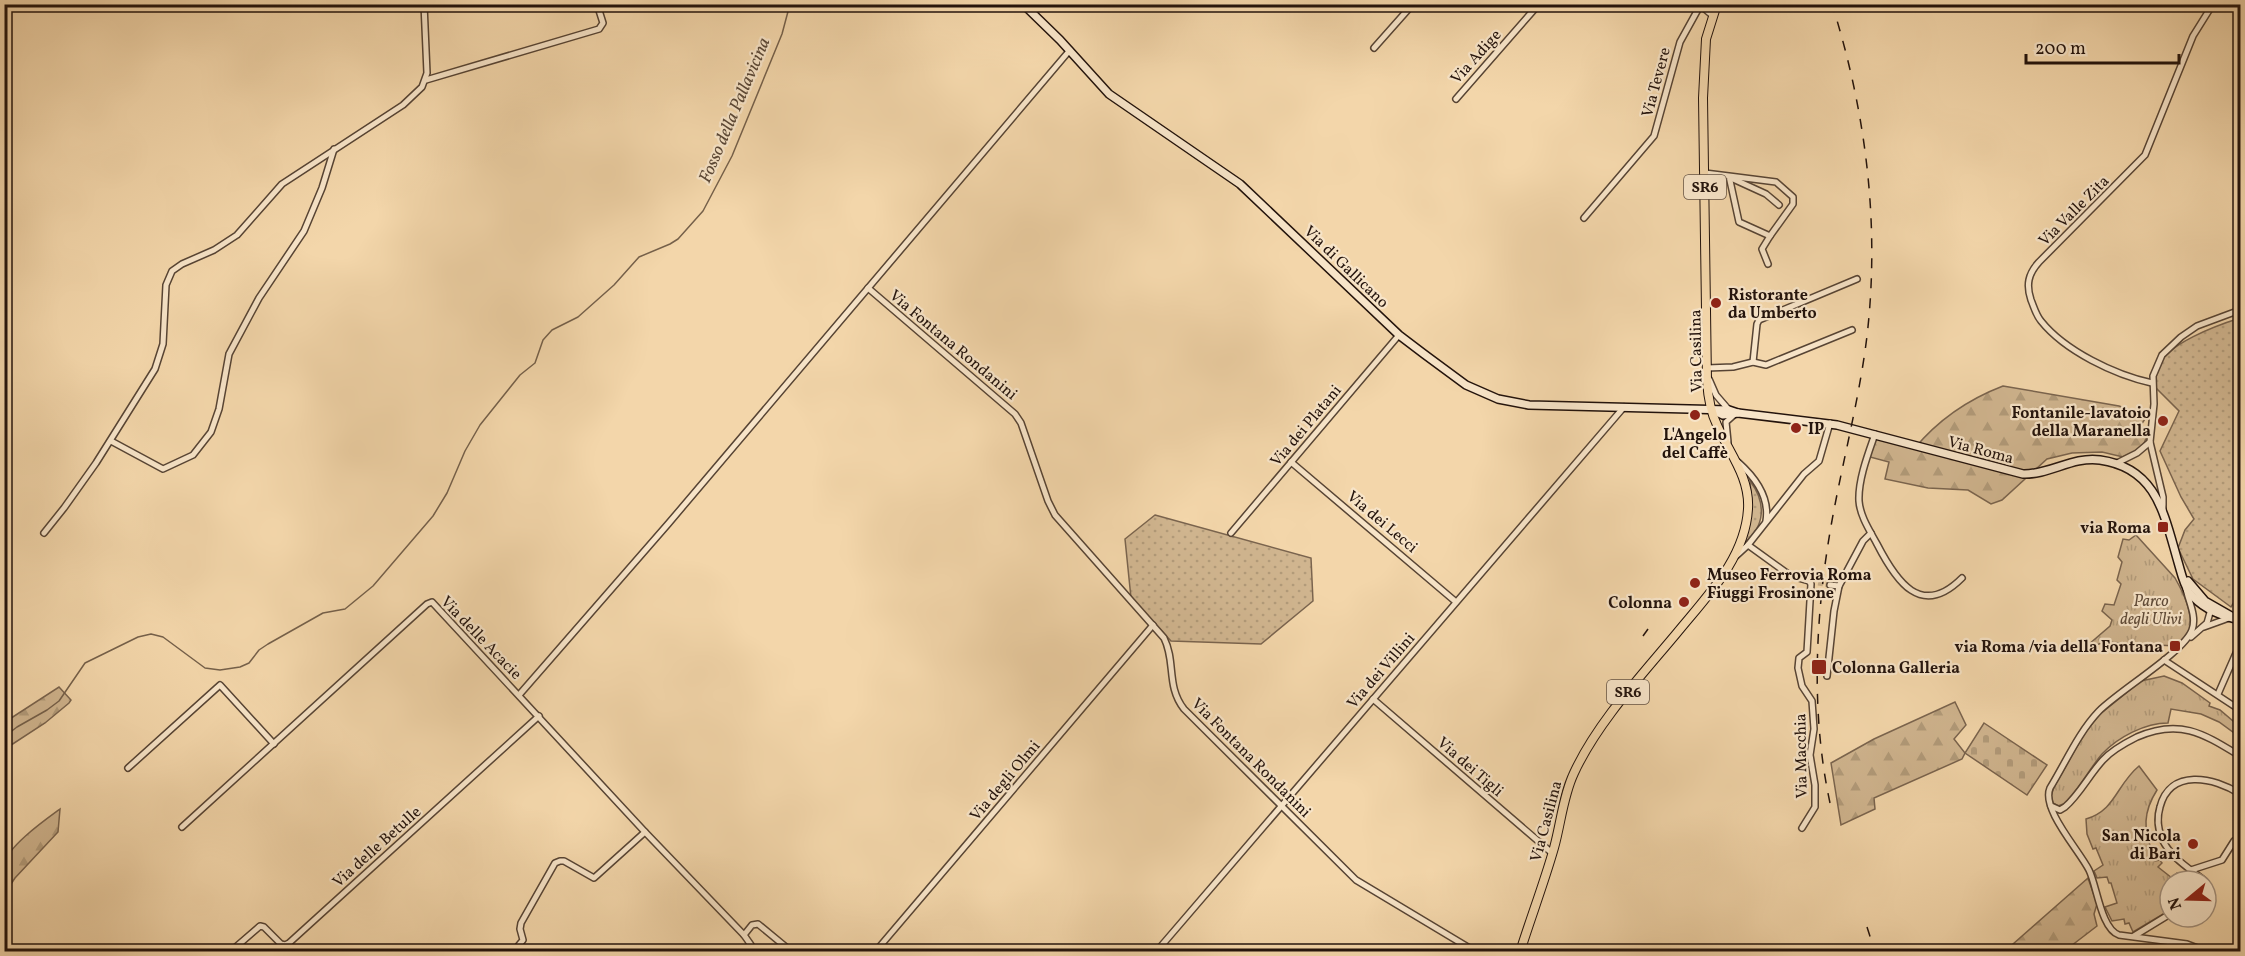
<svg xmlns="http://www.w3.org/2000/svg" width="2245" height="956" font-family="Vollkorn,serif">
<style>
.grass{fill:url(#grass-dots);stroke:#7a644e;stroke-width:1.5}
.forest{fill:url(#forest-firs);stroke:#7a644e;stroke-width:1.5}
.cemetery{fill:url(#cemetery-stones);stroke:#7a644e;stroke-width:1.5}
.park{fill:url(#park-tufts);stroke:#7a644e;stroke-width:1.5}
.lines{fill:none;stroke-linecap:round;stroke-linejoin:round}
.stream{stroke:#75604a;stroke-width:1.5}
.street-tunnel{stroke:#c9af8a;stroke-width:5;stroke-dasharray:5 2.5;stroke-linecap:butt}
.street-casing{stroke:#574434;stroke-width:8}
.secondary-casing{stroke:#23130c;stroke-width:10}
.primary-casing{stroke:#23130c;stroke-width:10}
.street{stroke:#f7e4c8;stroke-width:5}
.secondary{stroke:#f7e4c8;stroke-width:7}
.primary{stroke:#f3d6aa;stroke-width:8}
.rail{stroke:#23130c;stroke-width:1.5;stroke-dasharray:10 10;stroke-linecap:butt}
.poi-dot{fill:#8f2418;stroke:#f7e4c8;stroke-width:2}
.labels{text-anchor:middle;stroke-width:4.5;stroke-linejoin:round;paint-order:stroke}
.shield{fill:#f7e4c8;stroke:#635244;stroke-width:1.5}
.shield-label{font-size:15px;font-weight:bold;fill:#23130c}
.street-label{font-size:16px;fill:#23130c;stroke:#f7e4c8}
.poi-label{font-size:16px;font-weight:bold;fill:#23130c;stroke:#f7e4c8;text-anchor:end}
.park-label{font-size:16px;font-style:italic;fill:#604c3a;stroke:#f7e4c8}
.water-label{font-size:18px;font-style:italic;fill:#5a4736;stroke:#f7e4c8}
</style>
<defs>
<pattern id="grass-dots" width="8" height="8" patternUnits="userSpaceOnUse" patternTransform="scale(1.5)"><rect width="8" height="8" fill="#d0b58f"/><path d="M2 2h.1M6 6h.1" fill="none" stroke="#b29b7a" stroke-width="1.8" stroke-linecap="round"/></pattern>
<pattern id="forest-firs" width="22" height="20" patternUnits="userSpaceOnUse" patternTransform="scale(1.5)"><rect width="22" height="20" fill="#d0b58f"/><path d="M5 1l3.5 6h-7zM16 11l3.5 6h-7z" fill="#b29b7a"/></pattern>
<pattern id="cemetery-stones" width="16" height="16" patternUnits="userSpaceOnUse" patternTransform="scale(1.5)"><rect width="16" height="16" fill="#d0b58f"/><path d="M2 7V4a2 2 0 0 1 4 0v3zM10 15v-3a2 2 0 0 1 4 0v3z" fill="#b29b7a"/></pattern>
<pattern id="park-tufts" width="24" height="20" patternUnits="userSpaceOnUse" patternTransform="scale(1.5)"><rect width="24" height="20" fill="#d0b58f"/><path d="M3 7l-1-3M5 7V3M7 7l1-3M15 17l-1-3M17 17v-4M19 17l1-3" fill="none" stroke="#b29b7a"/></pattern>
</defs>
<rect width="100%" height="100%" fill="#f3d6aa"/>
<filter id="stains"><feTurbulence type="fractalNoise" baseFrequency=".00333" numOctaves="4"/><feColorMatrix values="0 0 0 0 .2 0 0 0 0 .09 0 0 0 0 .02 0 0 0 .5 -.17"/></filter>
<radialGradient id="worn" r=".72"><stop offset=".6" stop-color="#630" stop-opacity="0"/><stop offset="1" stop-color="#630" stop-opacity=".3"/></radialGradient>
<g class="grass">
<path d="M2240,318V592L2231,607L2193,579L2178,548L2185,530L2194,519L2181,497L2160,451L2179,411L2155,387C2156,381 2156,374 2157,368C2165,344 2218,325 2240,318Z"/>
<path d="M1750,481C1766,502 1766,526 1744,543L1752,506Z"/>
<polygon points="1155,515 1311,558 1313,601 1261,644 1171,641 1131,598 1125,539"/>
</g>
<g class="forest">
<path d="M2003,386L2119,406L2147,416L2141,425L2147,436L2142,448L2123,457L2102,452L2072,453L2047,459L2002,500L1991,504L1968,490L1928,488L1885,479L1889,462L1870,457L1871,450L1876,438L1914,449C1938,420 1969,399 2003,386Z"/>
<polygon points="59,687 71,700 69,703 45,723 5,749 5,722"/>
<polygon points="1955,702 1966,725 1954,739 1965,753 1962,759 1874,798 1875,809 1841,825 1831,763 1874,739"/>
<path d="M60,809L58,832L15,878L5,893C4,884 3,873 4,864C8,846 45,820 60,809Z"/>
<polygon points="2088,878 2097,904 2094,914 2097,926 2071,946 2067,951 2004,952"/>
</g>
<polygon class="cemetery" points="1984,723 2047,765 2027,795 1965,753"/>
<g class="park">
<path d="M2136,535L2175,578C2184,594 2193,612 2190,632L2175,646L2105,642L2090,647L2088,645L2110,626L2112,620L2102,611L2105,604L2114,605L2121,584L2117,580L2122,562L2118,557L2123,539L2129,540Z"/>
<path d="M2164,676L2182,683L2210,703L2209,706L2220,710L2240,727L2237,735L2219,722L2201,714L2171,709L2168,723C2145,723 2118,737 2102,754C2089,769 2080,788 2066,803L2058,806L2053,803L2051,796L2054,787L2084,734L2099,715L2141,681Z"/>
<path d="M2139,766L2157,790C2143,812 2143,830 2153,853L2151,854L2155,861L2160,860L2162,863L2158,867L2172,878L2177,873L2180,876L2176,881H2170V888L2166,892L2170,897V910L2133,932L2129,923L2125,924L2124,919L2112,921L2105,907L2117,903L2111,883H2109L2107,877L2097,878L2094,871L2103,865L2096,848L2093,849L2087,834L2086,819C2116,810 2116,785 2139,766Z"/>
</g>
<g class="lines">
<polyline class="stream" points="4,737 17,727 47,710 59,701 85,663 138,637 151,634 163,637 205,668 220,670 240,667 249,663 259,650 268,644 323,613 345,609 373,586 433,516 447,493 465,451 480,425 520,375 535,363 543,340 552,330 578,317 614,285 639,257 670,244 678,239 703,211 732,156 782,34 790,4"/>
<polyline class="street-tunnel" points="1818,583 1830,585"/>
<defs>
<g id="street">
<polyline points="1700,5 1712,15"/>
<polyline points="1374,48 1413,4"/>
<polyline points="426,80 599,29 603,23 597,4"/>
<polyline points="1456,99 1539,4"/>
<polyline points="1705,173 1729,176 1739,222 1770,236 1793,204 1793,197 1776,182 1729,176"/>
<polyline points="1731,178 1766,194 1779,205"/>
<polyline points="1584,218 1654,136 1680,42 1701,4"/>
<polyline points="1768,264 1762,249 1770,236"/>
<path d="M868,288L1015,414L1021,423L1048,501L1055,515L1164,638C1176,662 1166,686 1184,709L1356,880L1476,952"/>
<polyline points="1753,362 1757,324 1759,320 1857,279"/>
<polyline points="1707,368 1733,367 1753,362 1766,365 1852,330"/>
<polyline points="1709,379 1716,395 1729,410"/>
<path d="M2152,383C2115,375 2065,351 2041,321C2036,315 2034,307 2031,300C2026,285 2028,274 2039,262L2145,155L2193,36L2213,4"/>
<path d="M1875,434C1868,454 1858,480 1859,501C1860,516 1870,531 1877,544C1896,581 1921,619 1962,578"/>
<polyline points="111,441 163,469 193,455 211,432 219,409 229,354 259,298 304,231 322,188 334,149"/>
<polyline points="1728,442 1726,422 1735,414"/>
<polyline points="2150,442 2163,497 2163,511"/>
<polyline points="1291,462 1456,602"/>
<path d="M1738,462C1756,478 1770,497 1766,521"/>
<polyline points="2115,464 2137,453 2150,442 2154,404 2153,376 2162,355 2181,337 2197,326 2240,310"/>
<polyline points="44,533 64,508 96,463 155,369 163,344 166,285 172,271 182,264 214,250 237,235 282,184 403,105 422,87 427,73 424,4"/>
<polyline points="1231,533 1399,335"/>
<polyline points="1748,545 1791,576 1809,581 1811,584 1807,652 1799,658 1798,668 1802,686 1812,701 1814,729 1810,755 1815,785 1815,807 1802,828"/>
<polyline points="1736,556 1748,545 1804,474 1819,461 1830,423"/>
<polyline points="1830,585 1839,586"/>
<path d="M2186,589C2189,602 2197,617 2192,630C2184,652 2120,690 2099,711C2078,733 2066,762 2050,788C2041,809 2079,850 2089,870C2097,886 2101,929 2119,935L2187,944L2208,952"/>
<polyline points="2204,627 2229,618"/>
<polyline points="2191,637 2207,623 2211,609"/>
<polyline points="2164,660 2240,710"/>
<polyline points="1827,676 1834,611 1839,586 1863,541 1871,533"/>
<polyline points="2218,694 2240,644"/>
<polyline points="519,695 668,524 1070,50"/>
<polyline points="1373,699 1552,853"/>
<polyline points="128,768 220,685 274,744"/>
<path d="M2051,806L2060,810L2065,807C2080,794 2089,775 2103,760C2112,750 2125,743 2137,737C2180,718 2204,734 2240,756"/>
<polyline points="182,827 427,604 432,602 645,832 744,935 751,945 748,952"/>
<polyline points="2191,870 2222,860 2234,841"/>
<path d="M2205,881C2189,868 2171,858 2162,839C2158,829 2157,817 2160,807C2170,768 2214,777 2240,794"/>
<polyline points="2206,883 2206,889"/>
<polyline points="744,935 752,925 758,924 792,952"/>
<polyline points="2134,936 2170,914"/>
<polyline points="4,945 17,952"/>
<polyline points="230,952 260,926 264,927 281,944 285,945 289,943 539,716"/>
<polyline points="513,952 523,940 520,929 521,923 555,863 560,861 564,861 594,878 645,832"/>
<polyline points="875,952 1153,625"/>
<polyline points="1156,952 1624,407"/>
</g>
<g id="secondary">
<path d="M1023,4L1060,40L1109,94L1240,184L1399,335L1424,354L1466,385L1498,399L1529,405L1729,410L1738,413L1837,425L2023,474C2049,475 2073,456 2100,460C2157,468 2164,514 2178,562C2181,572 2183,583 2189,592C2201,608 2218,615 2236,619"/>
<polyline points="1715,411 1723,415 1738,413"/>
<polyline points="2188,581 2205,601 2240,621"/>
</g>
<path id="primary" d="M1520,952C1531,917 1544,883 1554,848C1561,823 1563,796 1574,773C1597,723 1641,676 1676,634C1706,597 1745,559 1748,509C1750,477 1729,453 1717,425C1710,411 1708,396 1707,381L1703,98L1706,39L1717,4"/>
</defs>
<use href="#street" class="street-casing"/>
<use href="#secondary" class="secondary-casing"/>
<use href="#primary" class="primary-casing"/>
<use href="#street" class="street"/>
<use href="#secondary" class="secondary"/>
<use href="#primary" class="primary"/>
<g class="rail">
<polyline points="1643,636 1648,629"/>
<path d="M1830,803C1811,715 1815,621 1830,532C1841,467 1859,402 1867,336C1880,224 1866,112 1832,4"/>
<polyline points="1867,927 1875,952"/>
</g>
</g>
<g class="poi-dot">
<circle cx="1716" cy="303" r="6"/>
<circle cx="1695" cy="415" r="6"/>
<circle cx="2163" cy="421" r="6"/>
<circle cx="1796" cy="428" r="6"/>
<rect x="2157" y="521" width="12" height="12" rx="3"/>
<circle cx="1695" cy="583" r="6"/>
<circle cx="1684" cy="602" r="6"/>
<rect x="2169" y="640" width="12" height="12" rx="3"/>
<rect x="1811" y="659" width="16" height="16" rx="3"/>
<circle cx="2193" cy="844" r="6"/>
</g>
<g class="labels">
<g class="shield">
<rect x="1684" y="175" width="42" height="24" rx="4.5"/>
<rect x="1607" y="680" width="42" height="24" rx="4.5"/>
</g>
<g class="shield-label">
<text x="1705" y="192">SR6</text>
<text x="1628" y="697">SR6</text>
</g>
<g class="street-label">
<text transform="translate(1475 56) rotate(-48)" y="6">Via Adige</text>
<text transform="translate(1655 82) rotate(-75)" y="6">Via Tevere</text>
<text transform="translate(2073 210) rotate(-45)" y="6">Via Valle Zita</text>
<text transform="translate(1347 266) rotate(44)" y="6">Via di Gallicano</text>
<text transform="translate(954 344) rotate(40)" y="6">Via Fontana Rondanini</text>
<text transform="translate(1695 351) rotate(-91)" y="6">Via Casilina</text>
<text transform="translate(1305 425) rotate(-50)" y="6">Via dei Platani</text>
<text transform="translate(1981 449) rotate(15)" y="6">Via Roma</text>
<text transform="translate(1383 521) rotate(40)" y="6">Via dei Lecci</text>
<text transform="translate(482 637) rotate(46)" y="6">Via delle Acacie</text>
<text transform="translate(1380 670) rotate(-49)" y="6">Via dei Villini</text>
<text transform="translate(1800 756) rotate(-91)" y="6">Via Macchia</text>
<text transform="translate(1252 757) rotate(45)" y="6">Via Fontana Rondanini</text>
<text transform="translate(1471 766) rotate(41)" y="6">Via dei Tigli</text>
<text transform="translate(1004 780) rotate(-50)" y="6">Via degli Olmi</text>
<text transform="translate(1545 821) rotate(-75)" y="6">Via Casilina</text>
<text transform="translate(376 846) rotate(-42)" y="6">Via delle Betulle</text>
</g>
<g class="poi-label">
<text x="1728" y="300" text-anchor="start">Ristorante<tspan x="1728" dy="18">da Umberto</tspan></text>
<text x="2151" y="418">Fontanile-lavatoio<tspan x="2151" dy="18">della Maranella</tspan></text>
<text x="1808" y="434" text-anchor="start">IP</text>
<text x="1695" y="440" text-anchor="middle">L'Angelo<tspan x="1695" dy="18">del Caffè</tspan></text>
<text x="2151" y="533">via Roma</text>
<text x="1707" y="580" text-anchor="start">Museo Ferrovia Roma<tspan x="1707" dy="18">Fiuggi Frosinone</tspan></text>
<text x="1672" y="608">Colonna</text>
<text x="2163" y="652">via Roma /via della Fontana</text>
<text x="1832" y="673" text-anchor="start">Colonna Galleria</text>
<text x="2181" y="841">San Nicola<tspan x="2181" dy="18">di Bari</tspan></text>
</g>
<g class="park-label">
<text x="2151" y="606">Parco<tspan x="2151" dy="18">degli Ulivi</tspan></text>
</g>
<g class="water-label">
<text transform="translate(734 110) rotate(-67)" y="6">Fosso della Pallavicina</text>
</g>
</g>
<rect width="2245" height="956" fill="none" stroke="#f3d6aa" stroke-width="24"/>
<rect x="6" y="6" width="2233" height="944" fill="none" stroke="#23130c" stroke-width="3"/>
<rect x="12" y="12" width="2221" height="932" fill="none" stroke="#23130c" stroke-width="1.5"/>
<g transform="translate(2188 899) rotate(251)"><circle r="28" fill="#f7e4c8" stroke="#a2907d" stroke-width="1.5"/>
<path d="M0-4.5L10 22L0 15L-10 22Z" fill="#8f2418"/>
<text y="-9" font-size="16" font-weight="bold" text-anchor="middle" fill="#23130c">N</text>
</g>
<path d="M2026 54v9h153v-9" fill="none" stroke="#23130c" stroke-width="3"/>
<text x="2035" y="54" font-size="18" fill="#23130c" stroke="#f7e4c8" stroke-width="4.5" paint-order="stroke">200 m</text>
<rect width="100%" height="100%" filter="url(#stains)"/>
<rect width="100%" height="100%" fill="url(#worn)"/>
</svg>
